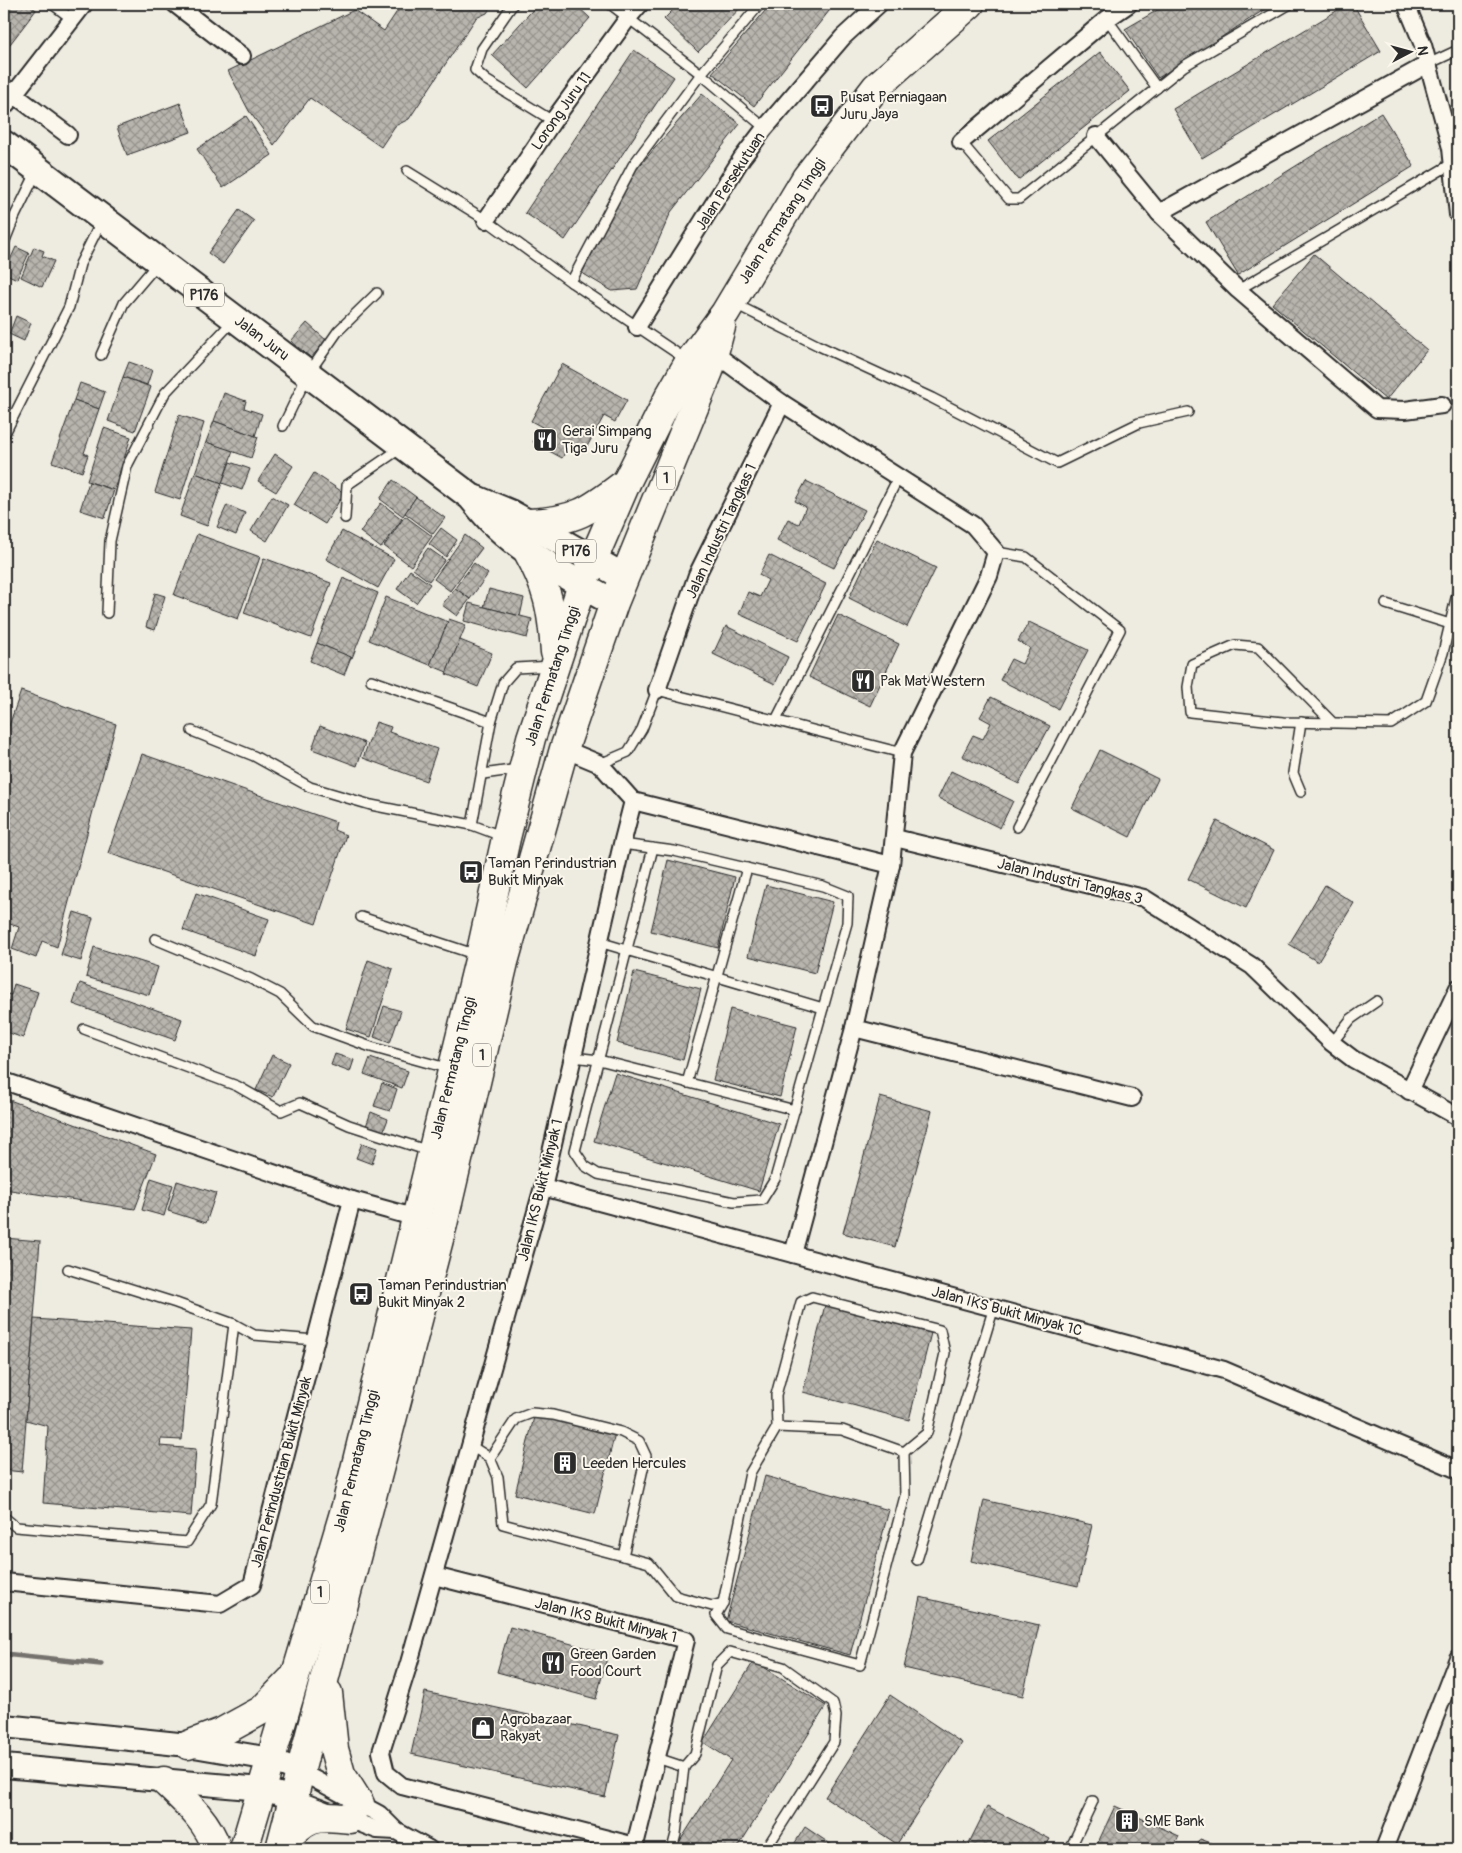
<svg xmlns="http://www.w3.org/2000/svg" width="1462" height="1853" font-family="Pangolin,sans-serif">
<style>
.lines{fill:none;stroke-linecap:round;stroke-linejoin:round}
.stream{stroke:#74726e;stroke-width:5.5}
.building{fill:url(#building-cross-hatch);stroke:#2b2b2b}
.lane-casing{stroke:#2b2b2b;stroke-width:12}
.street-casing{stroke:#2b2b2b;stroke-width:20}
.secondary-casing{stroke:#2b2b2b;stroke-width:26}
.primary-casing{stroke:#2b2b2b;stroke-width:30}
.highway-casing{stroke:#2b2b2b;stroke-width:31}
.lane{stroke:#fbf7ec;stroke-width:9}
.street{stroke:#fbf7ec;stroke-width:16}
.secondary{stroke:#fbf7ec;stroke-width:22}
.primary{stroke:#fbf7ec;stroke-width:26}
.highway{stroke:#fbf7ec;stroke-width:28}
.labels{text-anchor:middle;stroke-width:4;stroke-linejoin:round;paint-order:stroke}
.shield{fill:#fbf7ec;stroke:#696865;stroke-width:1}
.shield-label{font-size:14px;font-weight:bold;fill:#2b2b2b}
.poi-label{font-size:15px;fill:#2b2b2b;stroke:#fbf7ec;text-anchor:start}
.street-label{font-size:15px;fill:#2b2b2b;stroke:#fbf7ec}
</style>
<defs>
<pattern id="building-cross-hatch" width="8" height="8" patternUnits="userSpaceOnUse" patternTransform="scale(1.25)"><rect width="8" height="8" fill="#b8b5ae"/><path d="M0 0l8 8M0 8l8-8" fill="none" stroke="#96938e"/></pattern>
</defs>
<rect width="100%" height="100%" fill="#eeebe0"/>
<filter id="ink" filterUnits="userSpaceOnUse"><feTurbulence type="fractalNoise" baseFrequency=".02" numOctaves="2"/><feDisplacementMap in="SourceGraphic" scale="10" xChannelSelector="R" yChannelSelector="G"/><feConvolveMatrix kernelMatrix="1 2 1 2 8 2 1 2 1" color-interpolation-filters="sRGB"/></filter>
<g filter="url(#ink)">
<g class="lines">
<polyline class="stream" points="4,1654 101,1664"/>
</g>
<g class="building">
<polygon points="4,4 28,4 36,10 4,52"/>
<polygon points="402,4 493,4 487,13 476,18 409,119 395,126 381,147 310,98 274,145 249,111 228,71 354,10 384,31"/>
<polygon points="538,4 575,4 590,18 528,88 492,55"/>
<polygon points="679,4 744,4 698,52 664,19"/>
<polygon points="771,4 837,4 833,6 754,106 712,73"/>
<polygon points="1168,4 1273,4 1158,78 1125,29"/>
<polygon points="1348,4 1353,4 1381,51 1202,158 1173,109"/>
<polygon points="634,50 674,77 565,240 525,213"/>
<polygon points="1100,52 1130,91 1018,180 988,141"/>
<polygon points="702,94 740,124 671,212 637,289 612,291 582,273 635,171"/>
<polygon points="180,103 191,132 127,155 117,127"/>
<polygon points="1381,113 1414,166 1238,275 1206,222"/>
<polygon points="246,116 272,155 223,188 197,149"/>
<polygon points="239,210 254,221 223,264 208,253"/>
<polygon points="16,247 29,253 17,279 4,273"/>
<polygon points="34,247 44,251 42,256 54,261 42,287 21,277"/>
<polygon points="1314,254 1427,350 1386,400 1272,304"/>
<polygon points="16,316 31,323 24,341 9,334"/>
<polygon points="307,323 326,340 311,358 291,341"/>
<polygon points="129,362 152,370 147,385 123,377"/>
<polygon points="562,364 627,400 615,422 604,416 584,452 570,444 562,458 533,442 542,427 531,421"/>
<polygon points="123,377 151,387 135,431 108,421"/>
<polygon points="80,383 105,392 99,409 74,400"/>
<polygon points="224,393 246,401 244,408 262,414 255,436 214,421"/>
<polygon points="74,400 99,409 84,453 88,455 82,472 52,462"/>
<polygon points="179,415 204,423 180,500 155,492"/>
<polygon points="214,421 258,437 251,458 206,442"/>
<polygon points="104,428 131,437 114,490 87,481"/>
<polygon points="206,442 233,451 222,483 195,473"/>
<polygon points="275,454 293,466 276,492 258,481"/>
<polygon points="230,462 250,469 242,490 222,483"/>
<polygon points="195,473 222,483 207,526 180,516"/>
<polygon points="314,473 344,493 325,524 294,505"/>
<polygon points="393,480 416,497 403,516 380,499"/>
<polygon points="806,481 865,510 834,568 777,540 788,519 799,524 806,507 795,501"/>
<polygon points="89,482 114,490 105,518 80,510"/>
<polygon points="272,496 288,505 267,541 251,531"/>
<polygon points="416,497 445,518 433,534 405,513"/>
<polygon points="381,503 402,519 381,548 360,532"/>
<polygon points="227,505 245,513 236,535 217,527"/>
<polygon points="405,516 432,536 411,566 384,546"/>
<polygon points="441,528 457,540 446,557 429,544"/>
<polygon points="342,531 394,559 378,588 326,559"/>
<polygon points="197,534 260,557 238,619 174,595"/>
<polygon points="465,535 482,548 450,591 434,579"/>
<polygon points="877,539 936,568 907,627 849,598"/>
<polygon points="428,548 445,560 429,581 413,569"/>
<polygon points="769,555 826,584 798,641 739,614 748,592 760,597 768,580 759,575"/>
<polygon points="264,558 331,583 311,638 244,613"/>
<polygon points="474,563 488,574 470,599 455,588"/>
<polygon points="410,570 430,584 416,603 397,589"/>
<polygon points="343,578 378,593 352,658 317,643"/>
<polygon points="455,588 470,599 457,616 442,605"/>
<polygon points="489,589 524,598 520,616 484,607"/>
<polygon points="155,593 165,596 155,630 146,627"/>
<polygon points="386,597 448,622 430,665 369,640"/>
<polygon points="469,603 532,619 527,638 464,621"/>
<polygon points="838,615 899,644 870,706 809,677"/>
<polygon points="449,619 466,625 447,672 430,665"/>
<polygon points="1029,622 1088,650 1058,709 1000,680 1011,659 1022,664 1030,648 1018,641"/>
<polygon points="726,626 788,657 775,684 713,654"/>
<polygon points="460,640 492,653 478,687 446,674"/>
<polygon points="317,643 351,657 344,675 310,661"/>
<polygon points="21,691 116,724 57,947 42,941 36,958 12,949 19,927 4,922 4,740"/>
<polygon points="991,697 1050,726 1019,784 962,756 973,735 983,739 991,723 980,717"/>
<polygon points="376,722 391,727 389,732 437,749 426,781 363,758"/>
<polygon points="320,726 365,743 357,766 312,749"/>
<polygon points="1100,750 1158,779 1130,837 1072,808"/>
<polygon points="142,754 336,822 334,830 346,835 316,924 108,853"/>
<polygon points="951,771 1013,801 1000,828 938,798"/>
<polygon points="1217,821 1274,850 1246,908 1188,879"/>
<polygon points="668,860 735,877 718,948 651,931"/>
<polygon points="766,885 833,902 815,973 748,956"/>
<polygon points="1325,885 1354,903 1318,962 1289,944"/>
<polygon points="196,893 269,919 256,956 183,930"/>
<polygon points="74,912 93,918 81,961 61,955"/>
<polygon points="94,947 158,967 149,995 86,977"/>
<polygon points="368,960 393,969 371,1037 346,1029"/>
<polygon points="634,972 701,989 683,1060 617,1043"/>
<polygon points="80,983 182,1019 175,1040 73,1004"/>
<polygon points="14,984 38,992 23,1038 4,1031 4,993 11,995"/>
<polygon points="384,1006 401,1011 390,1043 374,1037"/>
<polygon points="730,1009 797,1026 780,1097 713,1080"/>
<polygon points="335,1054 354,1060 350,1072 331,1065"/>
<polygon points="272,1055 289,1063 273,1097 256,1090"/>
<polygon points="370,1058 408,1071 402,1088 364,1074"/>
<polygon points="615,1073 779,1124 759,1191 594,1141"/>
<polygon points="382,1083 397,1089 390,1111 374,1106"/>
<polygon points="880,1097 932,1111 895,1247 843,1233"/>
<polygon points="4,1098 156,1154 135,1209 4,1189"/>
<polygon points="371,1112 388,1119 382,1135 365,1129"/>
<polygon points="362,1143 377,1148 372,1164 356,1158"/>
<polygon points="151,1178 173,1185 164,1216 142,1210"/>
<polygon points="177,1181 216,1193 206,1223 168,1211"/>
<polygon points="4,1238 40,1241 22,1472 4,1470"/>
<polygon points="825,1305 931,1333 909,1420 803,1392"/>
<polygon points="34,1319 191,1330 182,1440 161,1439 160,1446 196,1449 191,1516 43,1503 48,1426 26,1420"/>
<polygon points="535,1413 615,1433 595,1514 515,1494"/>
<polygon points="765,1476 889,1510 850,1655 726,1621"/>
<polygon points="984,1500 1092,1525 1078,1586 971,1561"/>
<polygon points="920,1597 1039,1625 1023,1696 904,1668"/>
<polygon points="510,1627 608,1654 596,1699 497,1672"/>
<polygon points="754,1661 826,1706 737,1849 675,1849 731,1760 703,1742"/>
<polygon points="425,1692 619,1735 605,1797 411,1754"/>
<polygon points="890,1695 962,1743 897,1844 825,1797"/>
<polygon points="1115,1806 1179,1836 1173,1849 1095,1849"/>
<polygon points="987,1807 1050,1839 1044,1849 966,1849"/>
<polygon points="805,1827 838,1849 791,1849"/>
<polygon points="1200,1839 1228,1849 1196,1849"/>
</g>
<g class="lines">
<defs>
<g id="lane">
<polyline points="52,4 72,19"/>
<polyline points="513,4 482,49 475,70 486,80 553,121"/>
<polyline points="610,4 701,74 765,128"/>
<polyline points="189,15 197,4"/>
<polyline points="1107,19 1157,88"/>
<polyline points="1428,64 1458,50"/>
<polyline points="961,142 1009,199 1019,199 1184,66 1290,4"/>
<polyline points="407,171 486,220 571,282 687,360"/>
<polyline points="4,243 14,218 37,171"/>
<polyline points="571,282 633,165 701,74 760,4"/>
<polyline points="1238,290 1453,163"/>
<polyline points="733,303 817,345 932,398 1057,463 1139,423 1188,412"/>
<polyline points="101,355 124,303 158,263"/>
<polyline points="283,426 308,374 338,331 377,293"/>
<polyline points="4,435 69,307 80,264 102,220"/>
<polyline points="345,518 347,485 401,448"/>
<polyline points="996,552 1026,557 1120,630 1017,827"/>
<polyline points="1386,604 1450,624"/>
<polyline points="107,613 110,541 127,466 165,393 233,321"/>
<polyline points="371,680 491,722"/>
<polyline points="776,720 899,476"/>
<polyline points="1301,722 1293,773 1301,792"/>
<polyline points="1333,723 1258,647 1235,645 1192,664 1188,687 1190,712 1283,722 1391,724 1426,701 1443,653 1458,590"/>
<polyline points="192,731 254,756 310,787 371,805 472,825 504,837"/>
<polyline points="600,764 628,752 642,729 657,690 902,753"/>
<polyline points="483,774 519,769"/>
<polyline points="472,825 491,722 503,683 516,668 553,666"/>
<polyline points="622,844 674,851 823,886 848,896 847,923 775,1179 762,1200 734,1202 598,1174 585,1166 575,1151 653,848"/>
<polyline points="361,917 477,955"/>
<polyline points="155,939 251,979 280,994 313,1026 371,1047 450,1069"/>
<polyline points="599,942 823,1008"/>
<polyline points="84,1029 237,1086 281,1111 300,1103 349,1125 429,1151"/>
<polyline points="1332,1043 1351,1019 1377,1001"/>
<polyline points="573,1057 599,1060 795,1110"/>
<polyline points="687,1083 747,868"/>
<polyline points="68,1269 176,1303 234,1324 254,1335 315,1340"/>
<polyline points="777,1427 842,1430 904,1452"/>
<polyline points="471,1446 490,1458 498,1477 503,1524 649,1563 676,1596 712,1606 723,1603 716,1615 727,1629 860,1665 905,1496 904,1452"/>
<polyline points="490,1458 516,1419 532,1413 553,1415 621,1432 639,1441 646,1456 623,1556"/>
<polyline points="4,1517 16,1527 187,1542 211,1504 234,1324"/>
<polyline points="917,1560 994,1307"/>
<polyline points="723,1603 750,1473 777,1427 776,1395 801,1302 812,1297 940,1330 945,1353 927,1433 904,1452"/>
<polyline points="657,1758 684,1767 695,1754 717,1665 730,1652 783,1667 833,1703 836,1716 834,1742 766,1849"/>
<polyline points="672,1849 676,1834 684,1767"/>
<polyline points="1070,1849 1093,1801"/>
</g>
<g id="street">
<polyline points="175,4 242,56"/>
<polyline points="1406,4 1423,45 1451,148 1458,215"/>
<polyline points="4,87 68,135"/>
<polyline points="4,107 84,4"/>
<polyline points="1096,136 1159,213 1238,290 1377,409 1405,410 1442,405"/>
<polyline points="961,142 1107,19 1129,4"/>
<polyline points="1159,213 1428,64"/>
<polyline points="486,220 553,121 628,18 640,4"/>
<polyline points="637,327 742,158 765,128 843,37 879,4"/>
<polyline points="714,353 782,403 973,525 996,552 989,576 902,753 891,865 854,1028 793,1254"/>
<polyline points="657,690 697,575 782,403"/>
<polyline points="564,749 600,764 633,801 891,865"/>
<polyline points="633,801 622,844 543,1187 409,1663 381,1752 386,1773 402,1786 635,1846"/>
<polyline points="895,838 1144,898 1252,966 1332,1043 1353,1059 1458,1117"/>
<polyline points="854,1028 1132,1098"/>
<polyline points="4,1081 352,1200 424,1220"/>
<polyline points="1409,1091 1458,988"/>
<polyline points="543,1187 1224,1370 1458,1470"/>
<polyline points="434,1576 686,1640 634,1849"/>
<polyline points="4,1582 220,1604 252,1585 352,1200"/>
<polyline points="301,1772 379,1814 396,1831 429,1849"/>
<polyline points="294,1798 377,1830 396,1831"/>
<polyline points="1384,1849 1458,1658"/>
</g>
<g id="secondary">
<polyline points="4,1726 188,1745 270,1759 301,1772"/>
<polyline points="4,1766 261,1789 294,1798"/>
</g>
<g id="primary">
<path d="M4,144L471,497C480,508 489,520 500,529C530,557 578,583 614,603"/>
<polyline points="476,499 510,513 624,577"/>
</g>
<g id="highway">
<path d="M529,523C575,521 589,511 624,484"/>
<path d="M527,550C548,588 552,609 555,652"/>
<polyline points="328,1693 334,1749 341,1774 360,1804"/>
<polyline points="188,1745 222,1732 262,1710 291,1680"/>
<path d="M164,1781C185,1801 208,1821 217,1849"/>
<path d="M282,1843C307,1817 314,1814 350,1819"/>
<polyline points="244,1849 346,1506 480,956 506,838 531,738 582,585 627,481 670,395 689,362 725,313 806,178 876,87 970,4"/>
<polyline points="280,1849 443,1224 504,962 564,749 614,603 709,371 721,327"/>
</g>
</defs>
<use href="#lane" class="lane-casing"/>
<use href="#street" class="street-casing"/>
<use href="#secondary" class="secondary-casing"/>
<use href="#primary" class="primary-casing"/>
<use href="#highway" class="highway-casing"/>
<use href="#lane" class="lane"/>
<use href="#street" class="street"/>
<use href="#secondary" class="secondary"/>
<use href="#primary" class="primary"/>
<use href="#highway" class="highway"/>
</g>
</g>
<defs>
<symbol id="bus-square" viewBox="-11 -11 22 22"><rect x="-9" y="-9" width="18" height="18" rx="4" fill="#2b2b2b" stroke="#fbf7ec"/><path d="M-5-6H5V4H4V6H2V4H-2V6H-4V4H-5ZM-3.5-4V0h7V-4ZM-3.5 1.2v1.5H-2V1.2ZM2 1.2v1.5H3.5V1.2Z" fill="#fff"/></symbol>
<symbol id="restaurant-square" viewBox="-11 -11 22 22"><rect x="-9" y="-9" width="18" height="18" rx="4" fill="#2b2b2b" stroke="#fbf7ec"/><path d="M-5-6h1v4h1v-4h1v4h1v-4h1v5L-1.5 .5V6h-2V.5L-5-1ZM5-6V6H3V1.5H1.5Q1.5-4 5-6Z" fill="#fff"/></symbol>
<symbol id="building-square" viewBox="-11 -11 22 22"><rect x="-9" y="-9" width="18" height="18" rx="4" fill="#2b2b2b" stroke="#fbf7ec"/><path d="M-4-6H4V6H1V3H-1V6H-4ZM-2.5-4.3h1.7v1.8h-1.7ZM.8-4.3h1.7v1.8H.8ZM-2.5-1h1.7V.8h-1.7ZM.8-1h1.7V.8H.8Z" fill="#fff"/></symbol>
<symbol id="shop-square" viewBox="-11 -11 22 22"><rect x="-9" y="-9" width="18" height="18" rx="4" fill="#2b2b2b" stroke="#fbf7ec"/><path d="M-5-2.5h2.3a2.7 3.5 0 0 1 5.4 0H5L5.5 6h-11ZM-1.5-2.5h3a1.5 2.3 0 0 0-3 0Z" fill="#fff"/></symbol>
</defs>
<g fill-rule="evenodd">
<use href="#bus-square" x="808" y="92" width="28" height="28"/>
<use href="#restaurant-square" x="531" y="426" width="28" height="28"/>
<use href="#restaurant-square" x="849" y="667" width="28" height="28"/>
<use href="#bus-square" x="457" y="858" width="28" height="28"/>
<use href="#bus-square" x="347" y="1280" width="28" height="28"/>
<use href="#building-square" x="551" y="1449" width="28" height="28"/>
<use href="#restaurant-square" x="539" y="1649" width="28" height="28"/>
<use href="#shop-square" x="469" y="1714" width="28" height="28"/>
<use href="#building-square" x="1113" y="1807" width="28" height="28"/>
</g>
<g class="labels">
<g class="shield">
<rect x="184" y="283.5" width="40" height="23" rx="4"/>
<rect x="657" y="466.5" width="18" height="23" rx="4"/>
<rect x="556" y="539.5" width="40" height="23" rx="4"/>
<rect x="473" y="1043.5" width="18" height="23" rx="4"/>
<rect x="311" y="1580.5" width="18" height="23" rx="4"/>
</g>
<g class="shield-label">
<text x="204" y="300">P176</text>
<text x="666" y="483">1</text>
<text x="576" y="556">P176</text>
<text x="482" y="1060">1</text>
<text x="320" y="1597">1</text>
</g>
<g class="poi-label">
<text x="840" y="102">Pusat Perniagaan<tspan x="840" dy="17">Juru Jaya</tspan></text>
<text x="562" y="436">Gerai Simpang<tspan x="562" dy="17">Tiga Juru</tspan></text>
<text x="880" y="686">Pak Mat Western</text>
<text x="488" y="868">Taman Perindustrian<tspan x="488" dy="17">Bukit Minyak</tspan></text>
<text x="378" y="1290">Taman Perindustrian<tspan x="378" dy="17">Bukit Minyak 2</tspan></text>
<text x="582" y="1468">Leeden Hercules</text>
<text x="570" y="1659">Green Garden<tspan x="570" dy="17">Food Court</tspan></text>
<text x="500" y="1724">Agrobazaar<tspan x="500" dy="17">Rakyat</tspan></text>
<text x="1144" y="1826">SME Bank</text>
</g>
<g class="street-label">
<text transform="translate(561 111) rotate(-55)" y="5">Lorong Juru 11</text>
<text transform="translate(730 181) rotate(-57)" y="5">Jalan Persekutuan</text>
<text transform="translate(782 221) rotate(-57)" y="5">Jalan Permatang Tinggi</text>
<text transform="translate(262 338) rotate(37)" y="5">Jalan Juru</text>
<text transform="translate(721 531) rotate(-65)" y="5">Jalan Industri Tangkas 1</text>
<text transform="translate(552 676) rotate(-72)" y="5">Jalan Permatang Tinggi</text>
<text transform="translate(1070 881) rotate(14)" y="5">Jalan Industri Tangkas 3</text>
<text transform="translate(453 1068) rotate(-76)" y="5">Jalan Permatang Tinggi</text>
<text transform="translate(540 1190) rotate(-76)" y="5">Jalan IKS Bukit Minyak 1</text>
<text transform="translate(1007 1311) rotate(15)" y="5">Jalan IKS Bukit Minyak 1C</text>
<text transform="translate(356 1461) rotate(-76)" y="5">Jalan Permatang Tinggi</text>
<text transform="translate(281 1472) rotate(-75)" y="5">Jalan Perindustrian Bukit Minyak</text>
<text transform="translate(606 1620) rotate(14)" y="5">Jalan IKS Bukit Minyak 1</text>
</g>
</g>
<rect width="1462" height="1853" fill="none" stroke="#fbf7ec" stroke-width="20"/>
<rect x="10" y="10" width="1442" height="1833" fill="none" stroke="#2b2b2b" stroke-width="2" filter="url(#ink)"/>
<g transform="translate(1410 52) rotate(84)" stroke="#fbf7ec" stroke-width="4" paint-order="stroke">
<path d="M0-4L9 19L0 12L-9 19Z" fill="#2b2b2b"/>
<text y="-8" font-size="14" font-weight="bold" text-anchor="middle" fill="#2b2b2b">N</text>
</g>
</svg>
